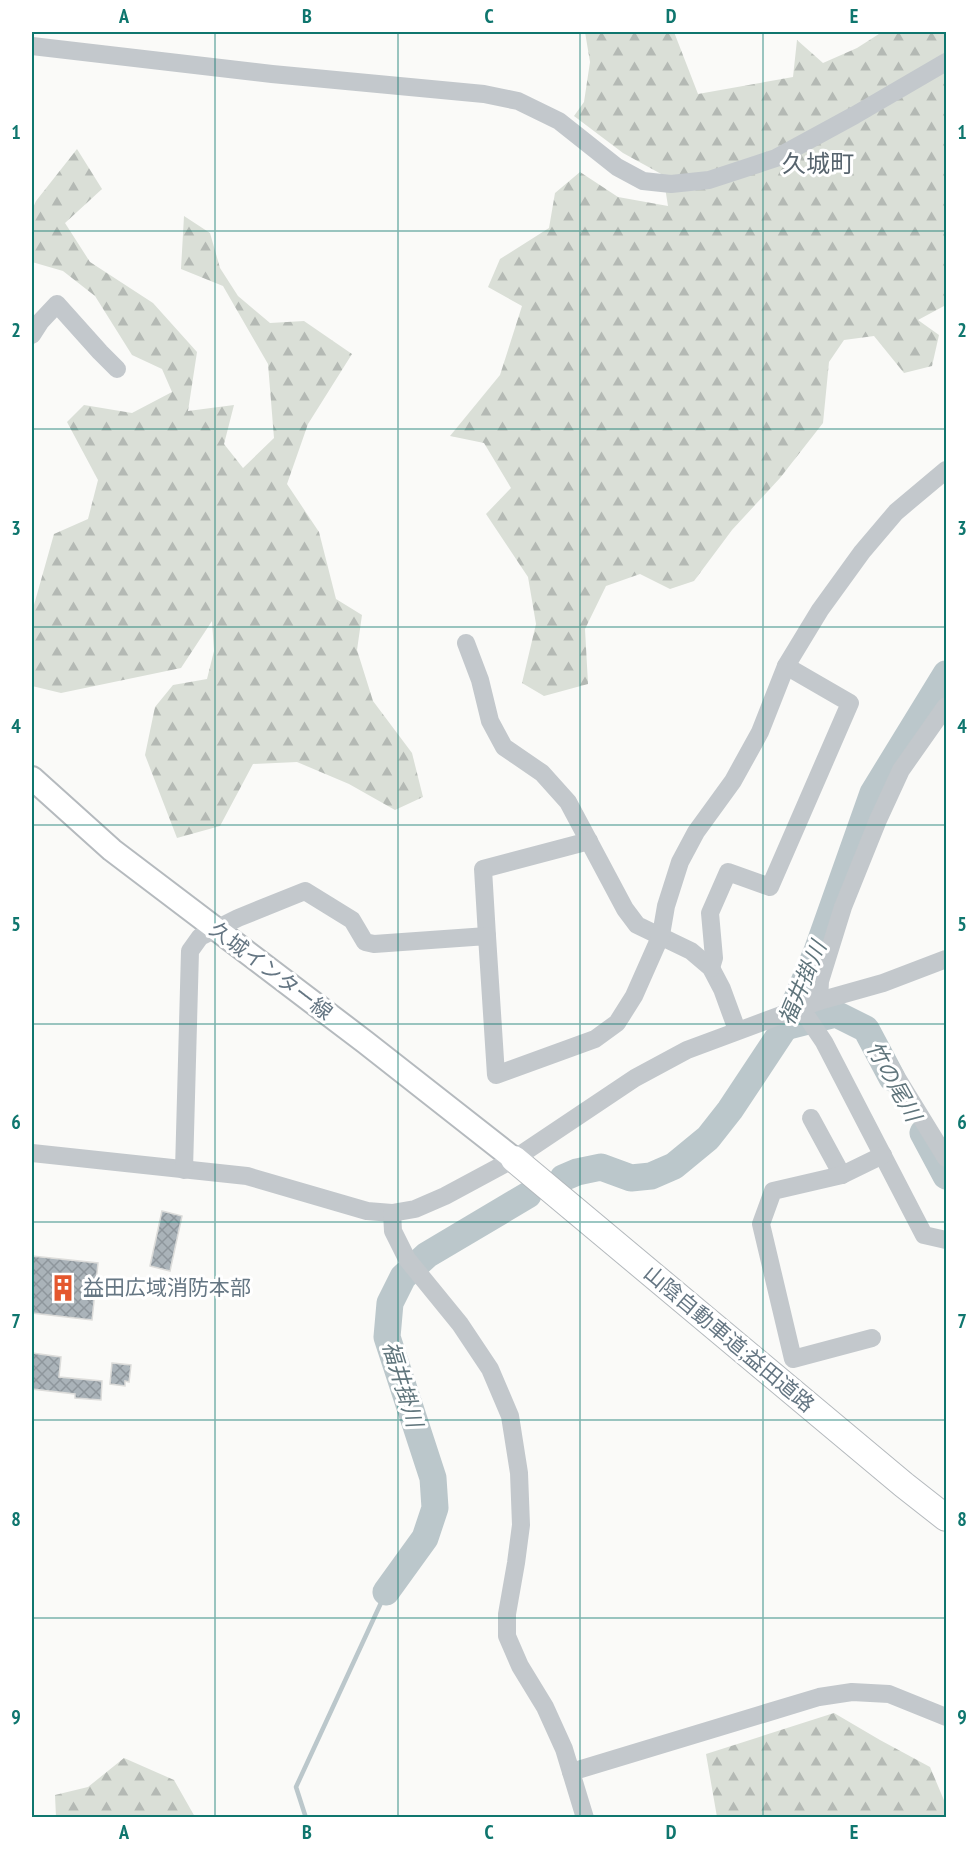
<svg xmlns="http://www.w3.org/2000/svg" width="978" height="1849" font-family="'PT Sans Narrow','Noto Sans JP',sans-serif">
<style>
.forest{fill:url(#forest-firs)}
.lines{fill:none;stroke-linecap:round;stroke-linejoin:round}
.stream{stroke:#bbc7cb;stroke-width:4.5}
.river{stroke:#bbc7cb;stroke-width:27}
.building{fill:url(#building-cross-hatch);stroke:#dcdcda;stroke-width:1.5}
.major-casing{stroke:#b5babe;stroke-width:26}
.highway-casing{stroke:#b4b9bd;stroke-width:28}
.minor{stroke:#c3c8cc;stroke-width:18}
.major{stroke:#fff;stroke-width:22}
.highway{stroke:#fff;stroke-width:26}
.grid{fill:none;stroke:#0f766e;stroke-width:1.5;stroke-opacity:0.55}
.labels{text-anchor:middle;stroke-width:6;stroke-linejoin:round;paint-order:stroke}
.street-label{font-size:21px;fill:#657683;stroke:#fff}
.poi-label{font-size:21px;fill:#657683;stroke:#fff;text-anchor:start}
.water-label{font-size:22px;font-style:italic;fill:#60757c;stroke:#fff}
.quarter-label{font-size:24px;fill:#57646e;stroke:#fff}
.neatline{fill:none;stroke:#0f766e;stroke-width:2}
.grid-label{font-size:20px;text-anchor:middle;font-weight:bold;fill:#0f766e}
</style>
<defs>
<pattern id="forest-firs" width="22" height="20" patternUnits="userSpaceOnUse" patternTransform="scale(1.5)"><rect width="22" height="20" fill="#dadfd7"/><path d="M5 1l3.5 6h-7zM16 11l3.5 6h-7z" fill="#b4b9b4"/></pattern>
<pattern id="building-cross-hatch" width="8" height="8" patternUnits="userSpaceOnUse" patternTransform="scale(1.5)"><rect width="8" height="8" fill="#aab3b9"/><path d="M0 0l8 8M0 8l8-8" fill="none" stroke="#8e969c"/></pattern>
</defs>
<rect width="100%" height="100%" fill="#fafaf8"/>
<g class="forest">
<polygon points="585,32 674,32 698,94 793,77 797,40 823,63 857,48 882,32 946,32 946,300 944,306 918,320 939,335 932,366 904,373 874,336 844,340 829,362 823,423 780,478 732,530 694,581 670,589 640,574 606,586 585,629 588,684 544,696 522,683 536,624 528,577 486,514 511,488 484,443 450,436 500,375 522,306 488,287 500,259 549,228 555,193 580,172 618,197 668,206 663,175 623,153 574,116 584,102 590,62"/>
<polygon points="77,149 102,189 65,223 90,262 153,303 197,352 188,411 234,405 224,444 243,468 274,438 268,364 223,286 181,269 184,216 210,233 220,268 238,296 270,323 304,321 352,354 308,424 287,484 319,532 336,599 362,615 357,650 373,701 412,753 423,797 395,810 349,784 297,762 253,764 220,826 177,838 145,755 155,707 173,685 207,679 214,651 212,621 181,668 61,693 32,686 32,612 54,534 88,519 98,480 67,422 84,405 132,413 172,392 162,369 132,355 95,296 63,271 32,262 32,210 36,201"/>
<polygon points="834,1713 880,1740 930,1767 946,1805 946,1817 717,1817 706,1754"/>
<polygon points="124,1758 174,1780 195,1817 56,1817 55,1795 88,1787"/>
</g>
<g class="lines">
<polyline class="stream" points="306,1818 296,1787 386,1592"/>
<g class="river">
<polyline points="785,1027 836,1014 866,1029 892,1078"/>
<polyline points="923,1133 946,1176"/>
<polyline points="563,1178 577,1172 601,1167 631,1178 651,1176 674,1166 708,1138 730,1110 785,1027 817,951 873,793 946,674"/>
<polyline points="386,1592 425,1538 435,1508 433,1478 387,1337 390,1303 403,1277 427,1255 528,1195"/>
</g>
</g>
<g class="building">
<polygon points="162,1211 182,1216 170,1271 150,1266"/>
<polygon points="32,1256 98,1263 92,1320 32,1313"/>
<polygon points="32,1353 61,1357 59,1377 102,1381 101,1400 75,1398 75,1394 32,1389"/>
<polygon points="112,1363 131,1365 129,1382 125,1381 125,1386 110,1384"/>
</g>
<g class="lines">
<defs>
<polyline id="major" points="32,778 112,850 365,1042 514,1159"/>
<polyline id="highway" points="514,1159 904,1485 946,1518"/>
</defs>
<use href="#major" class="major-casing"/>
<use href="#highway" class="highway-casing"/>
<g class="minor">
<polyline points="32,46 272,74 484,94 518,101 559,121 617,167 643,181 671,184 709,180 776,158 855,115 946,62"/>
<polyline points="32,335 41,321 57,304 100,352 117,369"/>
<polyline points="466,643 480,680 490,721 504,747 542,773 568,802 625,909 637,925 691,951 711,968 722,989 737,1030"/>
<polyline points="487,936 483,869 589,841"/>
<polyline points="711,968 714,958 710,913 728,872 770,887 850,703 786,666"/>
<polyline points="819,1001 820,981 843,907 878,820 901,770 946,706"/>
<polyline points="801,1008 824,1042 924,1235 946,1240"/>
<polyline points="881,1052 946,1158"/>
<polyline points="811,1118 842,1175"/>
<polyline points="32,1153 247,1176 367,1211 392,1213 415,1209 445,1196 514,1159 635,1078 687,1050 819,1001 883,983 946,959"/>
<polyline points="184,1170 190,951 200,937 238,918 305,891 352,920 365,942 374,944 487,936 496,1075 595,1039 617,1023 634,996 661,935 666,906 680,862 696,832 733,781 760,732 786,666 820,610 862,552 896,512 946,470"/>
<polyline points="392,1213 393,1231 407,1259 460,1324 490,1369 510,1416 519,1473 521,1525 516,1563 507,1614 507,1636 520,1666 545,1707 564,1749 585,1818"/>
<polyline points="872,1338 793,1359 761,1224 773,1191 842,1175 883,1155"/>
<polyline points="571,1772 819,1697 852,1692 889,1694 946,1717"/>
</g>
<use href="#major" class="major"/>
<use href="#highway" class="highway"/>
</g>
<path class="grid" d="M215,32V1818M398,32V1818M580,32V1818M763,32V1818M32,231H946M32,429H946M32,627H946M32,825H946M32,1024H946M32,1222H946M32,1420H946M32,1618H946"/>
<defs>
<symbol id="building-bare" viewBox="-9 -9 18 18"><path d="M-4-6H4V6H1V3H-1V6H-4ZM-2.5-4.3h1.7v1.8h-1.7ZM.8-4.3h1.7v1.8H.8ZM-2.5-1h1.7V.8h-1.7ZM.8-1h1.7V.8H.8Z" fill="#e4572e" stroke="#fff" stroke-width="2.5" paint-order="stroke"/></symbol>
</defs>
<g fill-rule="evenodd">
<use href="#building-bare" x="44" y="1269" width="38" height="38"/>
</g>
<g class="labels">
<g class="street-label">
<text transform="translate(271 971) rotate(37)" y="7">久城インター線</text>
<text transform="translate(729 1339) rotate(40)" y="7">山陰自動車道;益田道路</text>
</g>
<g class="poi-label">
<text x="83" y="1295">益田広域消防本部</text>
</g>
<g class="water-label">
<text transform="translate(802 983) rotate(-67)" y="8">福井掛川</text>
<text transform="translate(894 1081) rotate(61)" y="8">竹の尾川</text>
<text transform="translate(403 1384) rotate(73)" y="8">福井掛川</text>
</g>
<g class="quarter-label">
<text x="818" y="172">久城町</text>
</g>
</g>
<rect width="978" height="1849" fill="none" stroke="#ffffff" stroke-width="66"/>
<rect x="33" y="33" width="912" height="1783" class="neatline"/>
<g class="grid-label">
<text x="124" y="23">A</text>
<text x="307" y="23">B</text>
<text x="489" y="23">C</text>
<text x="671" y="23">D</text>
<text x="854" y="23">E</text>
<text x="16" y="139">1</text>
<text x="962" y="139">1</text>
<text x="16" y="337">2</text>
<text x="962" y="337">2</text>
<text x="16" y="535">3</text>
<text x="962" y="535">3</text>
<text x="16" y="733">4</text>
<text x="962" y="733">4</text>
<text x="16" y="931">5</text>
<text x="962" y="931">5</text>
<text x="16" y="1129">6</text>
<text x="962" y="1129">6</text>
<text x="16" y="1328">7</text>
<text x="962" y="1328">7</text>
<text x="16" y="1526">8</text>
<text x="962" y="1526">8</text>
<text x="16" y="1724">9</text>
<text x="962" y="1724">9</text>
<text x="124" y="1839">A</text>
<text x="307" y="1839">B</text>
<text x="489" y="1839">C</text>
<text x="671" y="1839">D</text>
<text x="854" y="1839">E</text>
</g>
</svg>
